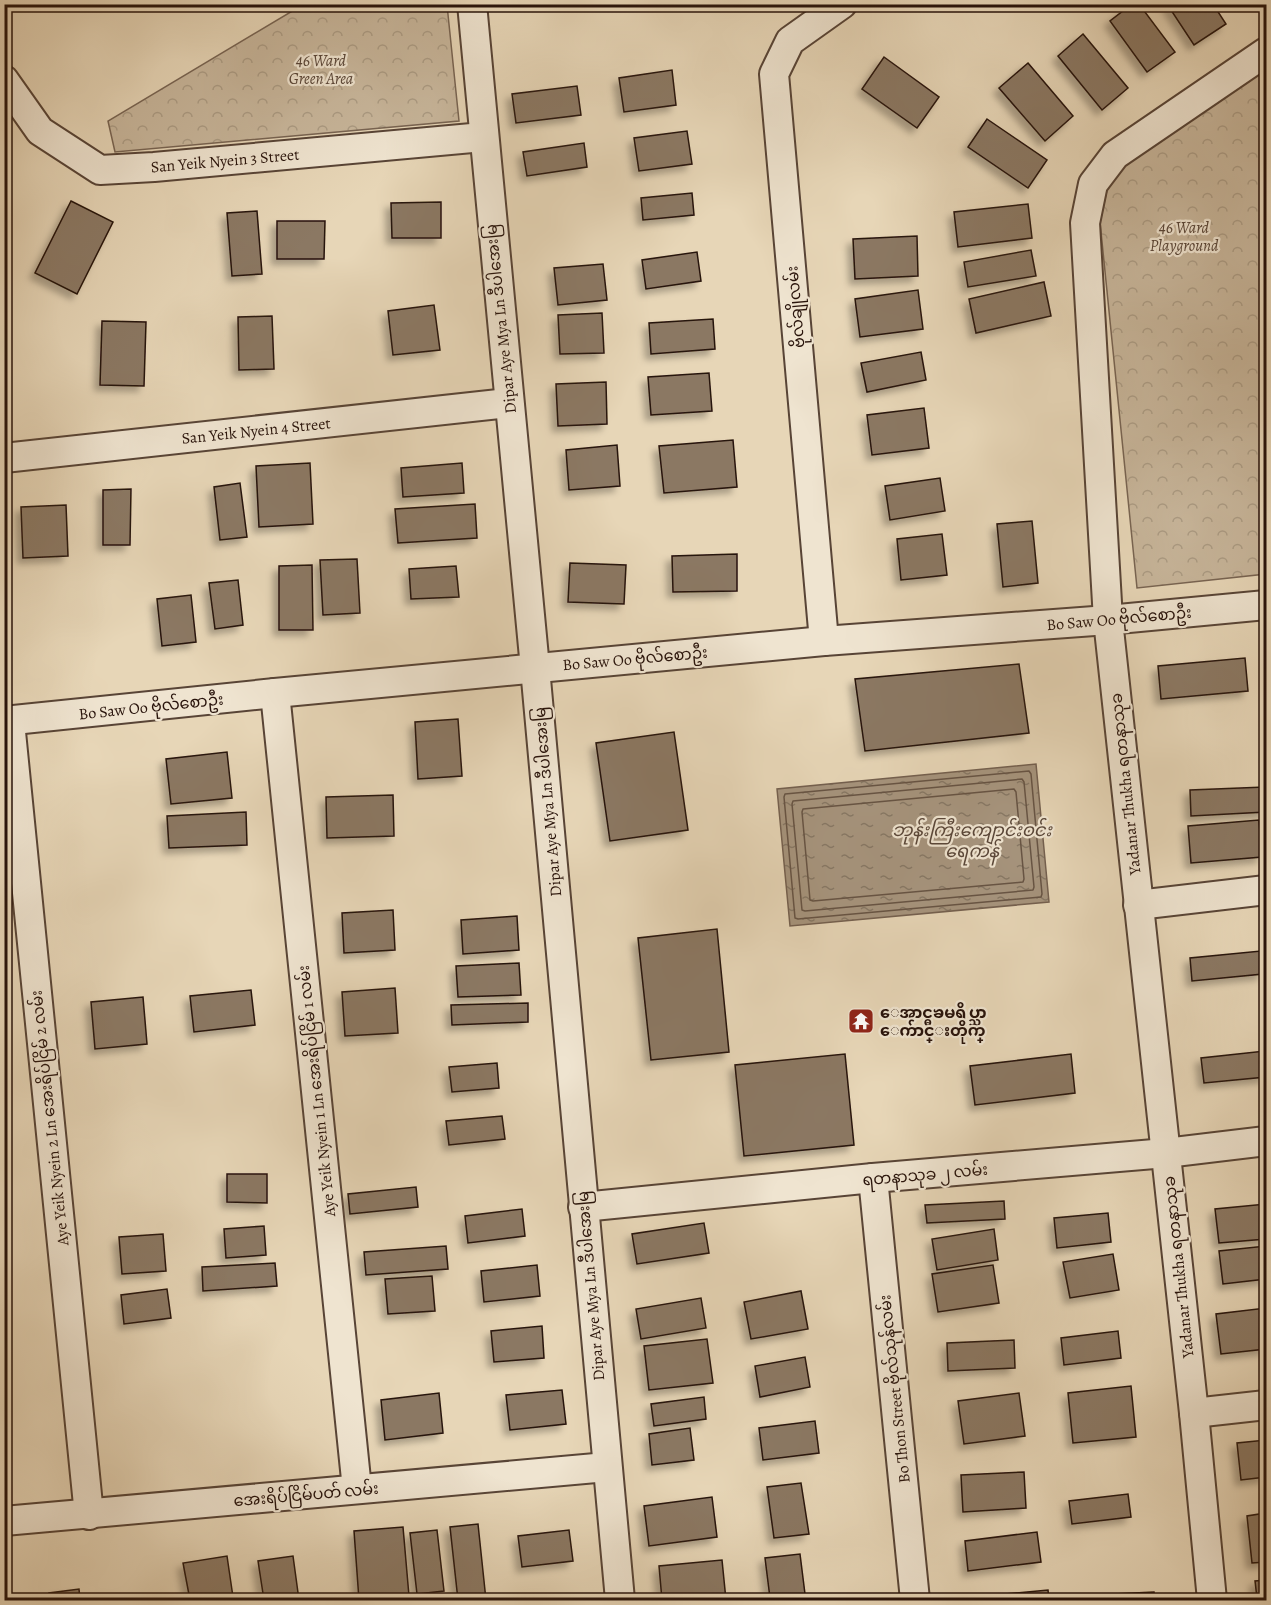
<svg xmlns="http://www.w3.org/2000/svg" width="1271" height="1605" font-family="Alegreya,'Noto Sans Myanmar',serif">
<style>
.park{fill:url(#park-crowns);stroke:#786452;stroke-width:1.5}
.water{fill:url(#water-ripples);stroke:#74604f;stroke-width:1.5}
.lines{fill:none;stroke-linecap:round;stroke-linejoin:round}
.shore{stroke:#675444;stroke-width:1.5}
.building{fill:#8b7864;stroke:#28130b;stroke-width:1.5;filter:url(#shadow)}
.street-casing{stroke:#584436;stroke-width:32}
.street{stroke:#efe4d0;stroke-width:28}
.labels{text-anchor:middle;stroke-width:4.5;stroke-linejoin:round;paint-order:stroke}
.park-label{font-size:16px;font-style:italic;fill:#584436;stroke:#efe4d0}
.street-label{font-size:16px;fill:#28130b;stroke:#efe4d0}
.poi-label{font-size:16px;font-weight:bold;fill:#28130b;stroke:#efe4d0;text-anchor:start}
.water-label{font-size:18px;font-style:italic;fill:#5a4739;stroke:#efe4d0}
</style>
<defs>
<pattern id="park-crowns" width="20" height="18" patternUnits="userSpaceOnUse" patternTransform="scale(1.5)"><rect width="20" height="18" fill="#c7b59a"/><path d="M2 6a3 3 0 1 1 6 0M12 15a3 3 0 1 1 6 0" fill="none" stroke="#ab9b83"/></pattern>
<pattern id="water-ripples" width="26" height="14" patternUnits="userSpaceOnUse" patternTransform="scale(1.5)"><rect width="26" height="14" fill="#a6947d"/><path d="M2 4q2-2 4 0t4 0M15 11q2-2 4 0t4 0" fill="none" stroke="#877865"/></pattern>
<filter id="shadow"><feDropShadow dx="-5.5" dy="5.5" stdDeviation="3" flood-color="#0004"/></filter>
</defs>
<rect width="100%" height="100%" fill="#e7d6b7"/>
<filter id="stains"><feTurbulence type="fractalNoise" baseFrequency=".00333" numOctaves="4"/><feColorMatrix values="0 0 0 0 .2 0 0 0 0 .09 0 0 0 0 .02 0 0 0 .5 -.17"/></filter>
<radialGradient id="worn" r=".72"><stop offset=".6" stop-color="#630" stop-opacity="0"/><stop offset="1" stop-color="#630" stop-opacity=".3"/></radialGradient>
<g class="park">
<polygon points="304,4 447,5 459,121 115,152 108,121"/>
<polygon points="1266,67 1266,574 1137,588 1100,222 1107,190 1122,164"/>
</g>
<polygon class="water" points="1036,764 1049,902 790,926 777,789"/>
<g class="lines">
<g class="shore">
<polygon points="1029,771 1031,774 1042,894 1041,897 798,919 795,918 784,797 785,794"/>
<polygon points="1022,779 1024,782 1034,887 1033,890 805,911 802,910 792,804 793,801"/>
<polygon points="1014,789 1016,792 1024,879 1023,882 813,901 810,900 802,812 803,809"/>
</g>
</g>
<g class="building">
<polygon points="1132,4 1139,4 1175,52 1147,72 1110,21"/>
<polygon points="1167,4 1213,4 1226,24 1194,45"/>
<polygon points="1083,34 1128,88 1102,110 1058,56"/>
<polygon points="884,57 939,97 917,128 862,89"/>
<polygon points="1028,63 1073,116 1045,141 999,88"/>
<polygon points="672,70 676,105 624,112 619,78"/>
<polygon points="577,86 581,115 516,123 512,94"/>
<polygon points="987,119 1047,160 1028,188 968,147"/>
<polygon points="687,131 692,164 639,171 634,138"/>
<polygon points="584,143 587,167 527,176 523,152"/>
<polygon points="692,193 694,215 643,220 641,198"/>
<polygon points="71,201 113,222 77,294 35,273"/>
<polygon points="441,202 441,238 392,238 391,203"/>
<polygon points="1028,204 1032,238 958,247 954,212"/>
<polygon points="257,211 262,274 232,276 227,213"/>
<polygon points="277,221 325,221 324,259 277,259"/>
<polygon points="917,236 918,276 855,279 853,239"/>
<polygon points="1031,250 1036,276 968,287 964,262"/>
<polygon points="697,252 701,281 646,289 642,260"/>
<polygon points="603,264 607,300 558,305 554,268"/>
<polygon points="1044,282 1051,316 976,333 969,299"/>
<polygon points="918,290 923,329 860,337 855,299"/>
<polygon points="434,305 440,350 393,355 388,311"/>
<polygon points="602,313 604,353 560,354 558,315"/>
<polygon points="272,316 274,369 239,370 238,317"/>
<polygon points="713,319 715,349 651,354 649,323"/>
<polygon points="102,321 146,322 144,386 100,385"/>
<polygon points="921,352 926,380 867,392 861,363"/>
<polygon points="709,373 712,411 651,415 648,377"/>
<polygon points="606,382 607,424 558,426 556,384"/>
<polygon points="924,408 929,448 872,455 867,415"/>
<polygon points="733,440 737,487 664,493 659,446"/>
<polygon points="617,445 620,486 569,490 566,450"/>
<polygon points="310,463 313,524 259,527 256,466"/>
<polygon points="462,463 464,493 403,497 401,468"/>
<polygon points="940,478 945,511 890,520 885,486"/>
<polygon points="240,483 247,537 220,540 214,487"/>
<polygon points="131,489 130,545 103,545 103,490"/>
<polygon points="4,503 11,504 11,557 4,557"/>
<polygon points="475,504 477,538 398,543 395,509"/>
<polygon points="66,505 68,556 23,558 21,507"/>
<polygon points="1032,521 1038,583 1003,587 997,524"/>
<polygon points="942,534 947,575 901,580 897,539"/>
<polygon points="737,554 737,591 673,592 672,556"/>
<polygon points="357,559 360,613 323,615 320,560"/>
<polygon points="570,563 626,565 624,604 568,602"/>
<polygon points="312,565 313,630 279,630 279,566"/>
<polygon points="456,566 459,597 411,599 409,569"/>
<polygon points="238,580 243,625 215,629 209,583"/>
<polygon points="191,595 196,642 162,646 157,599"/>
<polygon points="1245,658 1248,691 1161,699 1158,666"/>
<polygon points="1019,664 1029,733 865,751 855,679"/>
<polygon points="458,719 462,776 418,779 415,722"/>
<polygon points="674,732 688,830 610,841 596,743"/>
<polygon points="227,752 232,798 171,804 166,759"/>
<polygon points="1265,787 1266,812 1191,816 1190,790"/>
<polygon points="393,795 394,836 327,838 326,797"/>
<polygon points="246,812 247,845 169,848 167,816"/>
<polygon points="1259,820 1262,857 1191,863 1188,826"/>
<polygon points="393,910 395,950 344,953 342,913"/>
<polygon points="517,916 519,950 463,954 461,920"/>
<polygon points="717,929 729,1052 651,1060 638,938"/>
<polygon points="1261,951 1263,974 1192,981 1190,958"/>
<polygon points="519,963 521,995 458,997 456,966"/>
<polygon points="395,988 398,1033 345,1036 342,992"/>
<polygon points="251,990 255,1025 194,1032 190,996"/>
<polygon points="143,997 147,1044 95,1049 91,1002"/>
<polygon points="528,1003 528,1022 452,1025 451,1005"/>
<polygon points="1265,1051 1266,1077 1204,1083 1201,1058"/>
<polygon points="845,1054 854,1145 744,1156 735,1065"/>
<polygon points="1071,1054 1075,1093 975,1105 970,1066"/>
<polygon points="497,1063 499,1088 452,1092 449,1067"/>
<polygon points="502,1116 505,1139 449,1145 446,1121"/>
<polygon points="227,1174 267,1174 267,1203 227,1202"/>
<polygon points="416,1187 418,1207 350,1214 348,1194"/>
<polygon points="1004,1201 1005,1219 927,1223 925,1205"/>
<polygon points="1266,1204 1266,1239 1219,1243 1215,1209"/>
<polygon points="522,1209 525,1236 468,1243 465,1216"/>
<polygon points="1108,1213 1111,1242 1057,1248 1054,1218"/>
<polygon points="704,1223 709,1253 637,1264 632,1234"/>
<polygon points="264,1226 266,1255 226,1258 224,1229"/>
<polygon points="994,1229 998,1260 937,1270 932,1239"/>
<polygon points="163,1234 166,1271 122,1274 119,1237"/>
<polygon points="446,1246 448,1269 366,1275 364,1252"/>
<polygon points="1266,1246 1266,1279 1223,1284 1219,1251"/>
<polygon points="1113,1254 1119,1290 1070,1298 1063,1262"/>
<polygon points="275,1263 277,1286 203,1291 202,1267"/>
<polygon points="537,1265 540,1296 484,1302 481,1271"/>
<polygon points="993,1265 999,1303 938,1312 932,1274"/>
<polygon points="432,1276 435,1311 388,1314 385,1279"/>
<polygon points="167,1289 171,1318 124,1324 121,1295"/>
<polygon points="801,1291 808,1329 751,1339 744,1302"/>
<polygon points="701,1298 706,1328 641,1339 636,1309"/>
<polygon points="1266,1308 1266,1349 1221,1354 1216,1314"/>
<polygon points="542,1326 544,1358 494,1362 491,1331"/>
<polygon points="1118,1331 1121,1358 1064,1365 1061,1338"/>
<polygon points="707,1339 713,1383 649,1390 644,1346"/>
<polygon points="1014,1340 1015,1368 948,1371 947,1343"/>
<polygon points="805,1357 810,1387 760,1397 755,1366"/>
<polygon points="1131,1386 1136,1437 1073,1443 1068,1393"/>
<polygon points="562,1390 566,1424 510,1430 506,1395"/>
<polygon points="439,1393 443,1433 385,1440 381,1400"/>
<polygon points="1019,1393 1025,1436 964,1444 958,1401"/>
<polygon points="704,1397 706,1419 654,1426 651,1404"/>
<polygon points="815,1421 819,1453 763,1460 759,1428"/>
<polygon points="690,1428 694,1460 652,1465 649,1434"/>
<polygon points="1266,1440 1266,1477 1241,1480 1237,1443"/>
<polygon points="1024,1472 1026,1508 963,1512 961,1475"/>
<polygon points="801,1483 809,1534 774,1538 767,1487"/>
<polygon points="1128,1494 1131,1517 1072,1524 1069,1501"/>
<polygon points="712,1497 717,1537 649,1546 644,1506"/>
<polygon points="1266,1513 1266,1562 1252,1563 1247,1516"/>
<polygon points="478,1524 486,1600 458,1600 450,1527"/>
<polygon points="403,1527 409,1596 359,1600 354,1531"/>
<polygon points="437,1530 444,1591 417,1594 410,1533"/>
<polygon points="569,1530 573,1561 522,1567 518,1536"/>
<polygon points="1037,1532 1041,1562 968,1571 965,1541"/>
<polygon points="800,1554 805,1594 770,1598 765,1558"/>
<polygon points="227,1556 233,1597 214,1600 190,1600 183,1563"/>
<polygon points="293,1556 299,1600 264,1600 258,1561"/>
<polygon points="722,1560 726,1600 662,1600 659,1566"/>
<polygon points="1266,1580 1266,1597 1257,1598 1255,1581"/>
<polygon points="79,1589 80,1600 50,1600 49,1593"/>
<polygon points="1048,1590 1049,1600 975,1600 974,1597"/>
<polygon points="1154,1592 1155,1600 1094,1600 1093,1595"/>
</g>
<g class="lines">
<defs>
<g id="street">
<polyline points="472,4 535,668 620,1600"/>
<polyline points="4,80 40,131 100,170 154,167 483,137"/>
<polyline points="4,458 508,403"/>
<polyline points="824,641 774,74 790,41 842,4"/>
<polyline points="275,693 357,1489"/>
<polyline points="4,721 275,693 824,641 1108,620 1266,605"/>
<polyline points="10,722 89,1515"/>
<polyline points="1138,905 1266,890"/>
<polyline points="873,1178 915,1600"/>
<polyline points="583,1207 873,1178 1166,1153 1266,1141"/>
<polyline points="1194,1413 1266,1405"/>
<polyline points="4,1521 607,1467"/>
<polyline points="1212,1600 1194,1413 1108,620 1085,223 1093,184 1115,155 1266,52"/>
</g>
</defs>
<use href="#street" class="street-casing"/>
<use href="#street" class="street"/>
</g>
<defs>
<symbol id="temple-square" viewBox="-11 -11 22 22"><rect x="-9" y="-9" width="18" height="18" rx="4" fill="#8f2418" stroke="#efe4d0"/><path d="M0-6L5-2H3V0L6.5 2.5H4V6H1.5V3h-3V6H-4V2.5H-6.5L-3 0V-2H-5Z" fill="#fff"/></symbol>
</defs>
<g fill-rule="evenodd">
<use href="#temple-square" x="846" y="1006" width="30" height="30"/>
</g>
<g class="labels">
<g class="park-label">
<text x="321" y="66">46 Ward<tspan x="321" dy="18">Green Area</tspan></text>
<text x="1184" y="233">46 Ward<tspan x="1184" dy="18">Playground</tspan></text>
</g>
<g class="street-label">
<text transform="translate(225 160) rotate(-5)" y="6">San Yeik Nyein 3 Street</text>
<text transform="translate(795 307) rotate(-95)" y="6">ဗိုလ်ချိုလမ်း</text>
<text transform="translate(500 319) rotate(-96)" y="6">Dipar Aye Mya Ln ဒီပါအေးမြ</text>
<text transform="translate(256 430) rotate(-6)" y="6">San Yeik Nyein 4 Street</text>
<text transform="translate(1119 618) rotate(-5)" y="6">Bo Saw Oo ဗိုလ်စောဦး</text>
<text transform="translate(635 658) rotate(-5)" y="6">Bo Saw Oo ဗိုလ်စောဦး</text>
<text transform="translate(151 706) rotate(-6)" y="6">Bo Saw Oo ဗိုလ်စောဦး</text>
<text transform="translate(1125 784) rotate(-96)" y="6">Yadanar Thukha ရတနာသုခ</text>
<text transform="translate(547 802) rotate(-95)" y="6">Dipar Aye Mya Ln ဒီပါအေးမြ</text>
<text transform="translate(316 1091) rotate(-96)" y="6">Aye Yeik Nyein 1 Ln အေးရိပ်ငြိမ် 1 လမ်း</text>
<text transform="translate(49 1118) rotate(-96)" y="6">Aye Yeik Nyein 2 Ln အေးရိပ်ငြိမ် 2 လမ်း</text>
<text transform="translate(925 1174) rotate(-5)" y="6">ရတနာသုခ ၂ လမ်း</text>
<text transform="translate(1178 1267) rotate(-96)" y="6">Yadanar Thukha ရတနာသုခ</text>
<text transform="translate(590 1286) rotate(-95)" y="6">Dipar Aye Mya Ln ဒီပါအေးမြ</text>
<text transform="translate(894 1389) rotate(-96)" y="6">Bo Thon Street ဗိုလ်သုန်လမ်း</text>
<text transform="translate(306 1494) rotate(-5)" y="6">အေးရိပ်ငြိမ်ပတ် လမ်း</text>
</g>
<g class="poi-label">
<text x="880" y="1018">ေအာင္ဓၶမရိပ္သာ<tspan x="880" dy="18">ေက်ာင္းတိုက္</tspan></text>
</g>
<g class="water-label">
<text x="972" y="836">ဘုန်းကြီးကျောင်းဝင်း<tspan x="972" dy="21">ရေကန်</tspan></text>
</g>
</g>
<rect width="1271" height="1605" fill="none" stroke="#e7d6b7" stroke-width="24"/>
<rect x="6" y="6" width="1259" height="1593" fill="none" stroke="#28130b" stroke-width="3"/>
<rect x="12" y="12" width="1247" height="1581" fill="none" stroke="#28130b" stroke-width="1.5"/>
<rect width="100%" height="100%" filter="url(#stains)"/>
<rect width="100%" height="100%" fill="url(#worn)"/>
</svg>
